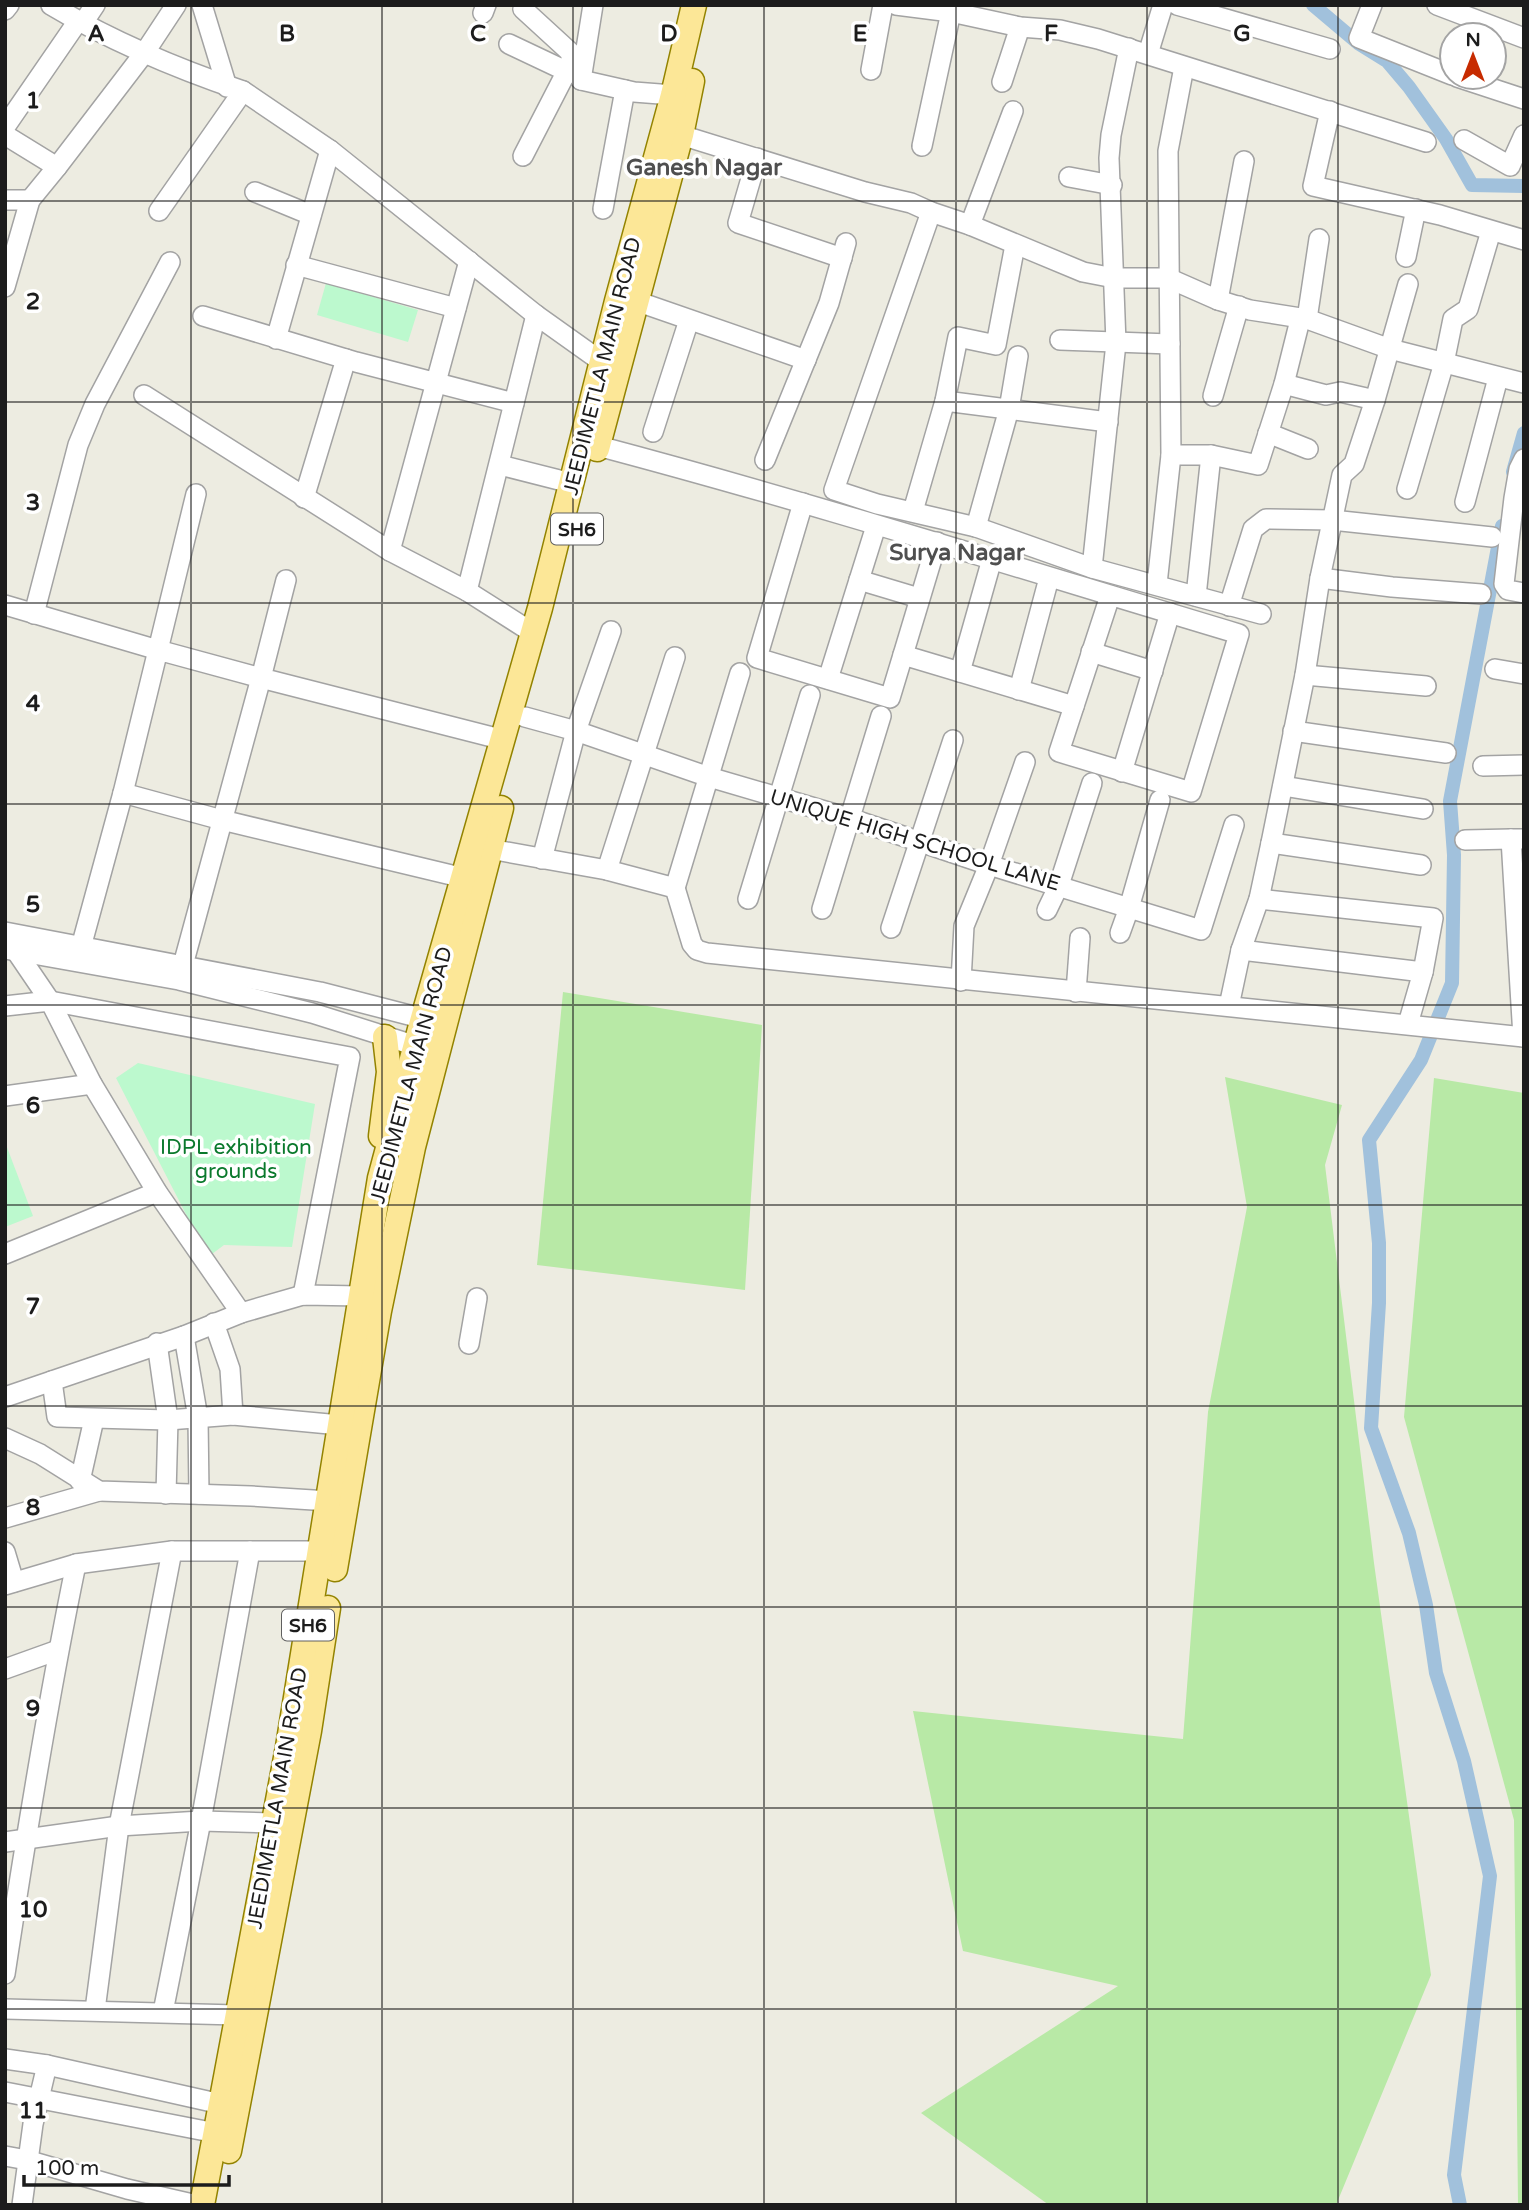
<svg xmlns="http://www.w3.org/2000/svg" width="1529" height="2210" font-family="'Varela Round',sans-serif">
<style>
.grass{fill:#b8e9a6}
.park{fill:#bcf9ce}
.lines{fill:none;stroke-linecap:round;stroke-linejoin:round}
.canal{stroke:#a1c1dc;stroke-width:14}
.minor-casing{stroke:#a3a3a3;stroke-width:22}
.major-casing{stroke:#938300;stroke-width:27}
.minor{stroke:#fff;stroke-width:19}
.major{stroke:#fce797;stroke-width:24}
.grid{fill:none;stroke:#1c1c1c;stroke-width:2;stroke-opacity:0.55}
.labels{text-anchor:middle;stroke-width:7;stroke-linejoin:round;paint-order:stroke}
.shield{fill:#fff;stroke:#606060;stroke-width:2}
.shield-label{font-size:19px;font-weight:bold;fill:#1c1c1c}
.street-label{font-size:21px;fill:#1c1c1c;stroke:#fff}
.park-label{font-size:21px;fill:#0a792c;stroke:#fff}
.neighbourhood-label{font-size:23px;font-weight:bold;fill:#4f4f4f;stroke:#fff}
.grid-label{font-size:23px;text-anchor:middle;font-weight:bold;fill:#1c1c1c;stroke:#fff;stroke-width:7;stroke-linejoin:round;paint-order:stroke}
</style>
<rect width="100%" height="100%" fill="#edece1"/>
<g class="grass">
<polygon points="563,992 762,1025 745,1290 537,1265"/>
<polygon points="1225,1077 1342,1105 1325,1165 1374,1563 1431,1975 1336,2205 1049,2205 921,2113 1118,1986 963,1951 913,1711 1183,1739 1208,1412 1247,1207"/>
<polygon points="1434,1078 1524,1093 1524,2205 1518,2205 1514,1820 1404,1417"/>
</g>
<g class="park">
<polygon points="326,283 418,310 408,342 317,315"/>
<polygon points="138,1063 315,1104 292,1247 224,1245 208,1257 116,1078"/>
<polygon points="5,1142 33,1216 5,1227"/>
</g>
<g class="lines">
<g class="canal">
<polyline points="1313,5 1358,43 1387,61 1409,87 1446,139 1472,185 1524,186"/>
<polyline points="1513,472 1524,433"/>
<polyline points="1460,2205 1454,2175 1490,1876 1464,1761 1436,1673 1426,1605 1409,1533 1371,1428 1379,1303 1379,1243 1369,1140 1421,1060 1452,983 1454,855 1450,801 1502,526"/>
</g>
<defs>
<g id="minor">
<path d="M51,5C111,41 178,69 243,91L330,150L536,315L602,362"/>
<polyline points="202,5 227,87"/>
<polyline points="525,5 523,9 571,53 571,63 581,80 634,92 673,95"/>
<polyline points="896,5 951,12 1020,27 1060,30 1098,39 1426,142"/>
<polyline points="1177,5 1330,49"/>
<polyline points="1372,5 1359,38 1452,75"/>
<polyline points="1437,5 1524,38"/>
<polyline points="5,10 9,5"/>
<polyline points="483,13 486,5"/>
<polyline points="83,23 95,5"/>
<polyline points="509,44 566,71"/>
<polyline points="1148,54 1163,5"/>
<polyline points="871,70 883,5"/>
<polyline points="1457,77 1524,99"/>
<polyline points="581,80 593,5"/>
<polyline points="1002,82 1020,27"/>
<polyline points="1330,111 1313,186 1440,215 1524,240"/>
<polyline points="5,127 78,21"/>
<polyline points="5,135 57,167 145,52 176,5"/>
<polyline points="681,135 865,192 911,203 931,212 970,225 1083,272 1114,278 1168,278 1218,300 1250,310 1307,319 1390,349 1524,383"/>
<polyline points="1464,140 1510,166 1524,135"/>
<polyline points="922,146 951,12"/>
<polyline points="523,156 571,63"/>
<polyline points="757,158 738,223 842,258"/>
<polyline points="1069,177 1112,185"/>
<polyline points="255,192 311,215"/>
<polyline points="5,200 30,200"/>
<polyline points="603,209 625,90"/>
<polyline points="159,211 243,91"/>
<polyline points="931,212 834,490 877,504 976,527 1092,568 1261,614"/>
<polyline points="970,225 1013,111"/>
<polyline points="1406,257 1416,209"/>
<polyline points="296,265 456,308"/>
<polyline points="5,287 30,200 57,167"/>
<polyline points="1218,300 1244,161"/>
<polyline points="636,301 806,360"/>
<polyline points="203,316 356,362 514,403"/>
<polyline points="1307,319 1319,239"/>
<polyline points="276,339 330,150"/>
<polyline points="1060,340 1170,344"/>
<polyline points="1284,384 1326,395 1340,392 1375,400"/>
<polyline points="144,395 390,551 467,591 536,315"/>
<polyline points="1213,396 1239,306"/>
<polyline points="945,401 1108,422"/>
<polyline points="653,432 689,320"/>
<polyline points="1268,433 1308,449"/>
<path d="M598,446C813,503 1025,570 1239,634L1191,792L1059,752L1110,596"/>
<polyline points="1171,455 1211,455 1196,596"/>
<polyline points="1211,455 1258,465 1284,384 1300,320"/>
<polyline points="1524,459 1519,469 1514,498 1504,584 1508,590 1524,593"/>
<polyline points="765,460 829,303 846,243"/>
<polyline points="500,465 571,483"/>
<polyline points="1407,489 1444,363 1453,319 1468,309 1491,231"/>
<polyline points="304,498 346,359"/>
<polyline points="1465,502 1498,378"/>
<polyline points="803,503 757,658 890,698 903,655 1074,706"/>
<polyline points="913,511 945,401 958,337 996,345 1015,245"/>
<polyline points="976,527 1009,409 1018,356"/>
<polyline points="390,551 469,261"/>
<polyline points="1092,568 1116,343 1109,158 1111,135 1129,48"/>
<polyline points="1320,578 1392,587 1481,594"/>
<polyline points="286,580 261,678 504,740"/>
<polyline points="859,580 919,598"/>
<polyline points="1157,584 1171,455 1168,151 1184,67"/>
<polyline points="467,591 533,633"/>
<polyline points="5,605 158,650 196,494"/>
<polyline points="1229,606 1253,529 1266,519 1332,520 1492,537"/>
<polyline points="34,614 78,445 95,404 170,262"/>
<polyline points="1091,652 1153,671"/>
<polyline points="903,655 937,542"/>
<polyline points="1495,669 1524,674"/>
<polyline points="960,672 992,559"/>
<polyline points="1305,675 1426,686"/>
<polyline points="828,679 876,526"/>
<polyline points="1019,690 1049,578"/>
<polyline points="525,717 576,731 709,777 849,818 989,865 1201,930 1234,825"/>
<polyline points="1293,731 1446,753"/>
<polyline points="1483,766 1524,765"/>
<polyline points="1122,772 1170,613"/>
<polyline points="1283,786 1423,809"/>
<polyline points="123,793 222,820 464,878"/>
<polyline points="1465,840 1511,839"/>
<polyline points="1271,843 1421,865"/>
<polyline points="490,849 607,870 675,888 692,944 697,950 707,953 1524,1037"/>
<polyline points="542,859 576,731 611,631"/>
<polyline points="607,870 675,657"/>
<polyline points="675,888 740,673"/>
<polyline points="748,899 810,695"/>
<polyline points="1259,899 1433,918 1423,972 1408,1024"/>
<polyline points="822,909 881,716"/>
<polyline points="1047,910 1059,885 1092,783"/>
<polyline points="891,928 953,740"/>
<polyline points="5,932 320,992 436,1022"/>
<polyline points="1120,933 1129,908 1160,800"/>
<polyline points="81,947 123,793 158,650 261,678 183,965"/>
<polyline points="5,949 179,980 312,1013 429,1050"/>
<polyline points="1241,950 1423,972"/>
<polyline points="16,951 50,1001 92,1084 157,1192 241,1313"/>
<polyline points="961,981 964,926 989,865 1025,762"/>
<polyline points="1076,992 1080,938"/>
<polyline points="5,1006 50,1001 350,1057 303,1295"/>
<polyline points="1229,1006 1241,950 1259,899 1271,843 1305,675 1320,578 1342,475 1354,464 1375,400 1408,284"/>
<polyline points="1523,1037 1511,839 1524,839"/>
<polyline points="5,1096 92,1084"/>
<polyline points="5,1254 157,1192"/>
<polyline points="214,1323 230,1369 233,1415"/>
<polyline points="184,1336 198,1418 199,1494"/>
<polyline points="157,1343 168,1420 166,1494"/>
<polyline points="469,1344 477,1298"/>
<polyline points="52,1381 57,1417 168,1420 233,1415 340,1425"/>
<polyline points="5,1397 184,1336 241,1313 303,1295 361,1296"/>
<polyline points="5,1438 40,1454 99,1491 251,1496 329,1501"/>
<polyline points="80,1481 94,1419"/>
<polyline points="5,1518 99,1491"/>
<polyline points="5,1552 14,1582"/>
<polyline points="5,1585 76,1564 172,1551 320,1551"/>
<polyline points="5,1669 58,1650"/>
<polyline points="5,1842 119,1826 201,1821 273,1823"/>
<path d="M5,1974C26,1836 48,1700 76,1564"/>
<polyline points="5,2009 237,2015"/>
<polyline points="95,2010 119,1826 172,1551"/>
<polyline points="163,2012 201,1821 250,1551"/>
<polyline points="5,2059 47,2065 221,2104"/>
<polyline points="5,2092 216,2133"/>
<polyline points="5,2156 27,2160 127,2189 197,2205"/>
<polyline points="22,2205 33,2124 47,2065"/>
</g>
<g id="major">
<polyline points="597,449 681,135 692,81"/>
<polyline points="381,1136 389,1072 385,1037"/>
<polyline points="335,1569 379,1311 413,1147 501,808"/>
<polyline points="229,2151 309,1731 328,1608"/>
<polyline points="202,2205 288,1747 380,1178 423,1018 540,608 617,301 673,95 694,5"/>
</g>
</defs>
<use href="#minor" class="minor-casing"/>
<use href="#major" class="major-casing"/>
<use href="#minor" class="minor"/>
<use href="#major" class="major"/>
</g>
<path class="grid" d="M191,5V2205M382,5V2205M573,5V2205M764,5V2205M956,5V2205M1147,5V2205M1338,5V2205M5,201H1524M5,402H1524M5,603H1524M5,804H1524M5,1005H1524M5,1205H1524M5,1406H1524M5,1607H1524M5,1808H1524M5,2009H1524"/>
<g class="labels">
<g class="shield">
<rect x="551" y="513.5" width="52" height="31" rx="5"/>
<rect x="282" y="1609.5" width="52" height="31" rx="5"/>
</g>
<g class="shield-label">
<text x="577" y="536">SH6</text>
<text x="308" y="1632">SH6</text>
</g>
<g class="street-label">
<text transform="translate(602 366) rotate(-76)" y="7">JEEDIMETLA MAIN ROAD</text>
<text transform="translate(915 840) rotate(17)" y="7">UNIQUE HIGH SCHOOL LANE</text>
<text transform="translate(411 1075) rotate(-75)" y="7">JEEDIMETLA MAIN ROAD</text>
<text transform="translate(277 1798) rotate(-80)" y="7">JEEDIMETLA MAIN ROAD</text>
</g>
<g class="park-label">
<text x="236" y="1154">IDPL exhibition<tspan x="236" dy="24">grounds</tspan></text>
</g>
<g class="neighbourhood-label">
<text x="704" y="175">Ganesh Nagar</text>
<text x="957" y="560">Surya Nagar</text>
</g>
</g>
<g class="grid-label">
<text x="96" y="41">A</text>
<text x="287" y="41">B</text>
<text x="478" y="41">C</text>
<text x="669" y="41">D</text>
<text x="860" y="41">E</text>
<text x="1051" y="41">F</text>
<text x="1242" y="41">G</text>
<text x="33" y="108">1</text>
<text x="33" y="309">2</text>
<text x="33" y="510">3</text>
<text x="33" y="711">4</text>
<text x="33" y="912">5</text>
<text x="33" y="1113">6</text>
<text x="33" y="1314">7</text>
<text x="33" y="1515">8</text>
<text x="33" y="1716">9</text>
<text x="33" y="1917">10</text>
<text x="33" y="2118">11</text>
</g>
<rect width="1529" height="2210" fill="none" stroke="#1c1c1c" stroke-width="14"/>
<g transform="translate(1473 56)"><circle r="33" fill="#ffffff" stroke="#a4a4a4" stroke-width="2"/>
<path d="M0-5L12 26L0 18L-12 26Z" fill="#c72b00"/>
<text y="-10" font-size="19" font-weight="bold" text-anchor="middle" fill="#1c1c1c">N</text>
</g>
<path d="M24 2175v10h205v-10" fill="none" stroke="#1c1c1c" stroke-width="3.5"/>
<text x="35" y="2175" font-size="21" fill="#1c1c1c" stroke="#ffffff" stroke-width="5" paint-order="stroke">100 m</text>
</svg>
